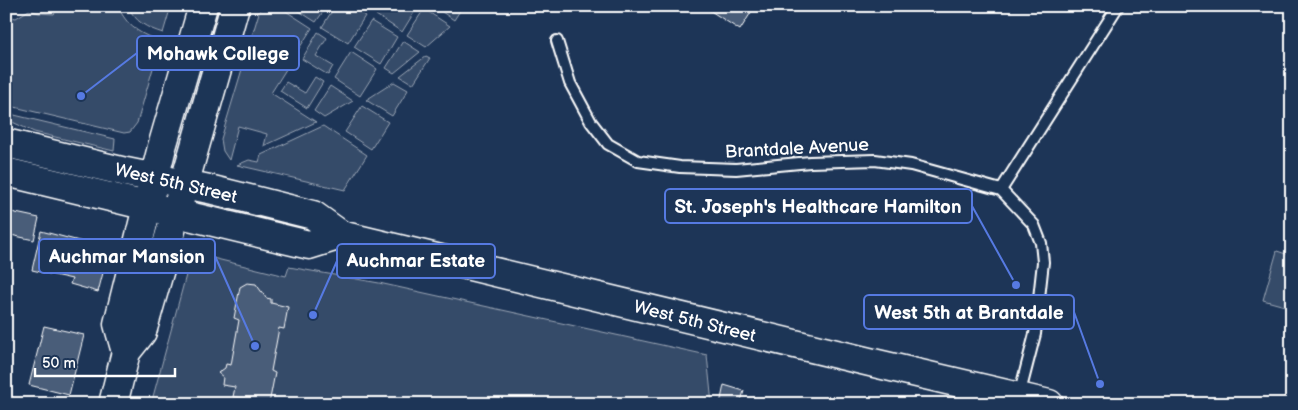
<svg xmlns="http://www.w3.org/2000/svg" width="1298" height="410" font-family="'Balsamiq Sans',sans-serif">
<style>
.green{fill:#364b69;stroke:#9aa5b4}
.building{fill:#4a5d79;stroke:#fff}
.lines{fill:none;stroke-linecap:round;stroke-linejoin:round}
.lane-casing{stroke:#fff;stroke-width:14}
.secondary-casing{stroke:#fff;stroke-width:31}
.lane{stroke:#1d3557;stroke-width:10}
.secondary{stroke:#1d3557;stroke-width:28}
.labels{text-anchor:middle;stroke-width:4;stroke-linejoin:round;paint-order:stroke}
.street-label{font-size:18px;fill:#fff;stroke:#1d3557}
.leader{fill:none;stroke:#567ae2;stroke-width:2}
.callout-dot{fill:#567ae2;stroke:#1d3557;stroke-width:2}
.callout{fill:#1d3557;stroke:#567ae2;stroke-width:2}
.callout-label{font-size:19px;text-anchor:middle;font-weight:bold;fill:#fff}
</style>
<rect width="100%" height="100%" fill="#1d3557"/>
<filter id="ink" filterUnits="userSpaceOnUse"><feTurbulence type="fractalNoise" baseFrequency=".02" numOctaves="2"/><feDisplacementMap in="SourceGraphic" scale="10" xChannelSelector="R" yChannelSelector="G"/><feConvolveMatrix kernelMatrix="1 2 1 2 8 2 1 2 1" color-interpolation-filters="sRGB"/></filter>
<g filter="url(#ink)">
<g class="green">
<path d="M61,6H118C126,26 141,35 161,41L137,123L130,132L124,133L6,105V16L16,18L29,10L39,13L54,14Z"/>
<path d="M128,6H171L163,33C147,28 135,22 128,6Z"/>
<polygon points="261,6 278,6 312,28 271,93 316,122 264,146 267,134 238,126 229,160 223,151 221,139"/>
<polygon points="291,6 327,6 316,22"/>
<polygon points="335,6 349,6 365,16 348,43 322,27"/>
<polygon points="381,6 418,6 402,32 376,15"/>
<polygon points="433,6 463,6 454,20"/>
<polygon points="424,9 450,26 426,47 407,35"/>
<polygon points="371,21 397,37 381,64 354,47"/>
<polygon points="318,32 327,38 316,56 333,66 328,75 302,59"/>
<polygon points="403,41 420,52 394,73 386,68"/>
<polygon points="351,52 377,69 360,96 334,79"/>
<polygon points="426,56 430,58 413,84 400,76"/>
<polygon points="315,77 323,82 307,108 280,91 286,82 305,93"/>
<polygon points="394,82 408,90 392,116 366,100"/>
<polygon points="330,86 353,101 324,118 314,111"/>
<polygon points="362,106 388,122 371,149 345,132"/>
<polygon points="10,114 115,139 114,151 34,132 8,120"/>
<polygon points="323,126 367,155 345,190 237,165 249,160 259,162 261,155"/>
<polygon points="1277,251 1292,256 1292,308 1263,300"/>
<polygon points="192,253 286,276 289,267 379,283 707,355 712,404 151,404"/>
</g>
<g class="building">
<polygon points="703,6 755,6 740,30"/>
<polygon points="11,212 39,218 34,240 6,234"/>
<polygon points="41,231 106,248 101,268 104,269 98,292 70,284 72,279 32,270"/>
<polygon points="247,283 256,284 266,298 271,299 271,303 288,307 284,329 279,328 271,371 275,373 269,404 244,404 245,398 233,397 235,387 222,385 223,377 218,373 225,368 226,364 231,365 239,320 234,318 240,287"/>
<polygon points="44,326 84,335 69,395 29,385"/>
<polygon points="724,385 744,391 740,404 720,404"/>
</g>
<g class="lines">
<defs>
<g id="lane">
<polyline points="557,41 570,83 591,122 608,144 638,161 680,167 736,169 810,162 875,160 911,165 1001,190 1034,225 1041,243 1043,262 1035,334 1019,396"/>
<polyline points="1001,190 1118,6"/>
</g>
<g id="secondary">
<polyline points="6,143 126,172 209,189 313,215 341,235 878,364 1049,404"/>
<polyline points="6,172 309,245 341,235"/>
<polyline points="126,352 118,324 162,147 203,6"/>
<polyline points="113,404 126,352 142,332 235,6"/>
</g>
</defs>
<use href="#lane" class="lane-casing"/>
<use href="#secondary" class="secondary-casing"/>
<use href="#lane" class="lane"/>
<use href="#secondary" class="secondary"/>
</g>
</g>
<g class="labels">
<g class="street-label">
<text transform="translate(797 148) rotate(-3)" y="6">Brantdale Avenue</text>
<text transform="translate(176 183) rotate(13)" y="6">West 5th Street</text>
<text transform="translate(695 321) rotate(14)" y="6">West 5th Street</text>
</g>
</g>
<path class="leader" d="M81 96L137 53M1016 285L972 206M255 346L215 256M313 315L337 261M1100 384L1074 312"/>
<g class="callout-dot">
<circle cx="81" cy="96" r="5"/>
<circle cx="1016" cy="285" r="5"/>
<circle cx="255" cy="346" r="5"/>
<circle cx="313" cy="315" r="5"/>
<circle cx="1100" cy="384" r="5"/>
</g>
<g class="callout">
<rect x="137" y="36" width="162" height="34" rx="5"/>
<rect x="665" y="189" width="307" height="34" rx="5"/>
<rect x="39" y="239" width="176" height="34" rx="5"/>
<rect x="337" y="244" width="158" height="34" rx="5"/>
<rect x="864" y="295" width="210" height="34" rx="5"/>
</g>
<g class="callout-label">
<text x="218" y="60">Mohawk College</text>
<text x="818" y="213">St. Joseph's Healthcare Hamilton</text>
<text x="127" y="263">Auchmar Mansion</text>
<text x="416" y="267">Auchmar Estate</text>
<text x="969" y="319">West 5th at Brantdale</text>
</g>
<rect width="1298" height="410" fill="none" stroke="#1d3557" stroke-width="25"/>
<rect x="12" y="12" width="1273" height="385" fill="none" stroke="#fff" stroke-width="2" filter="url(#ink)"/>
<path d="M35 368v8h140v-8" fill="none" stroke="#ffffff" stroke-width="2.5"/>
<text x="42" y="368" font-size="15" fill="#ffffff" stroke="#1d3557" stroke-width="4" paint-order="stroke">50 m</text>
</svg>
